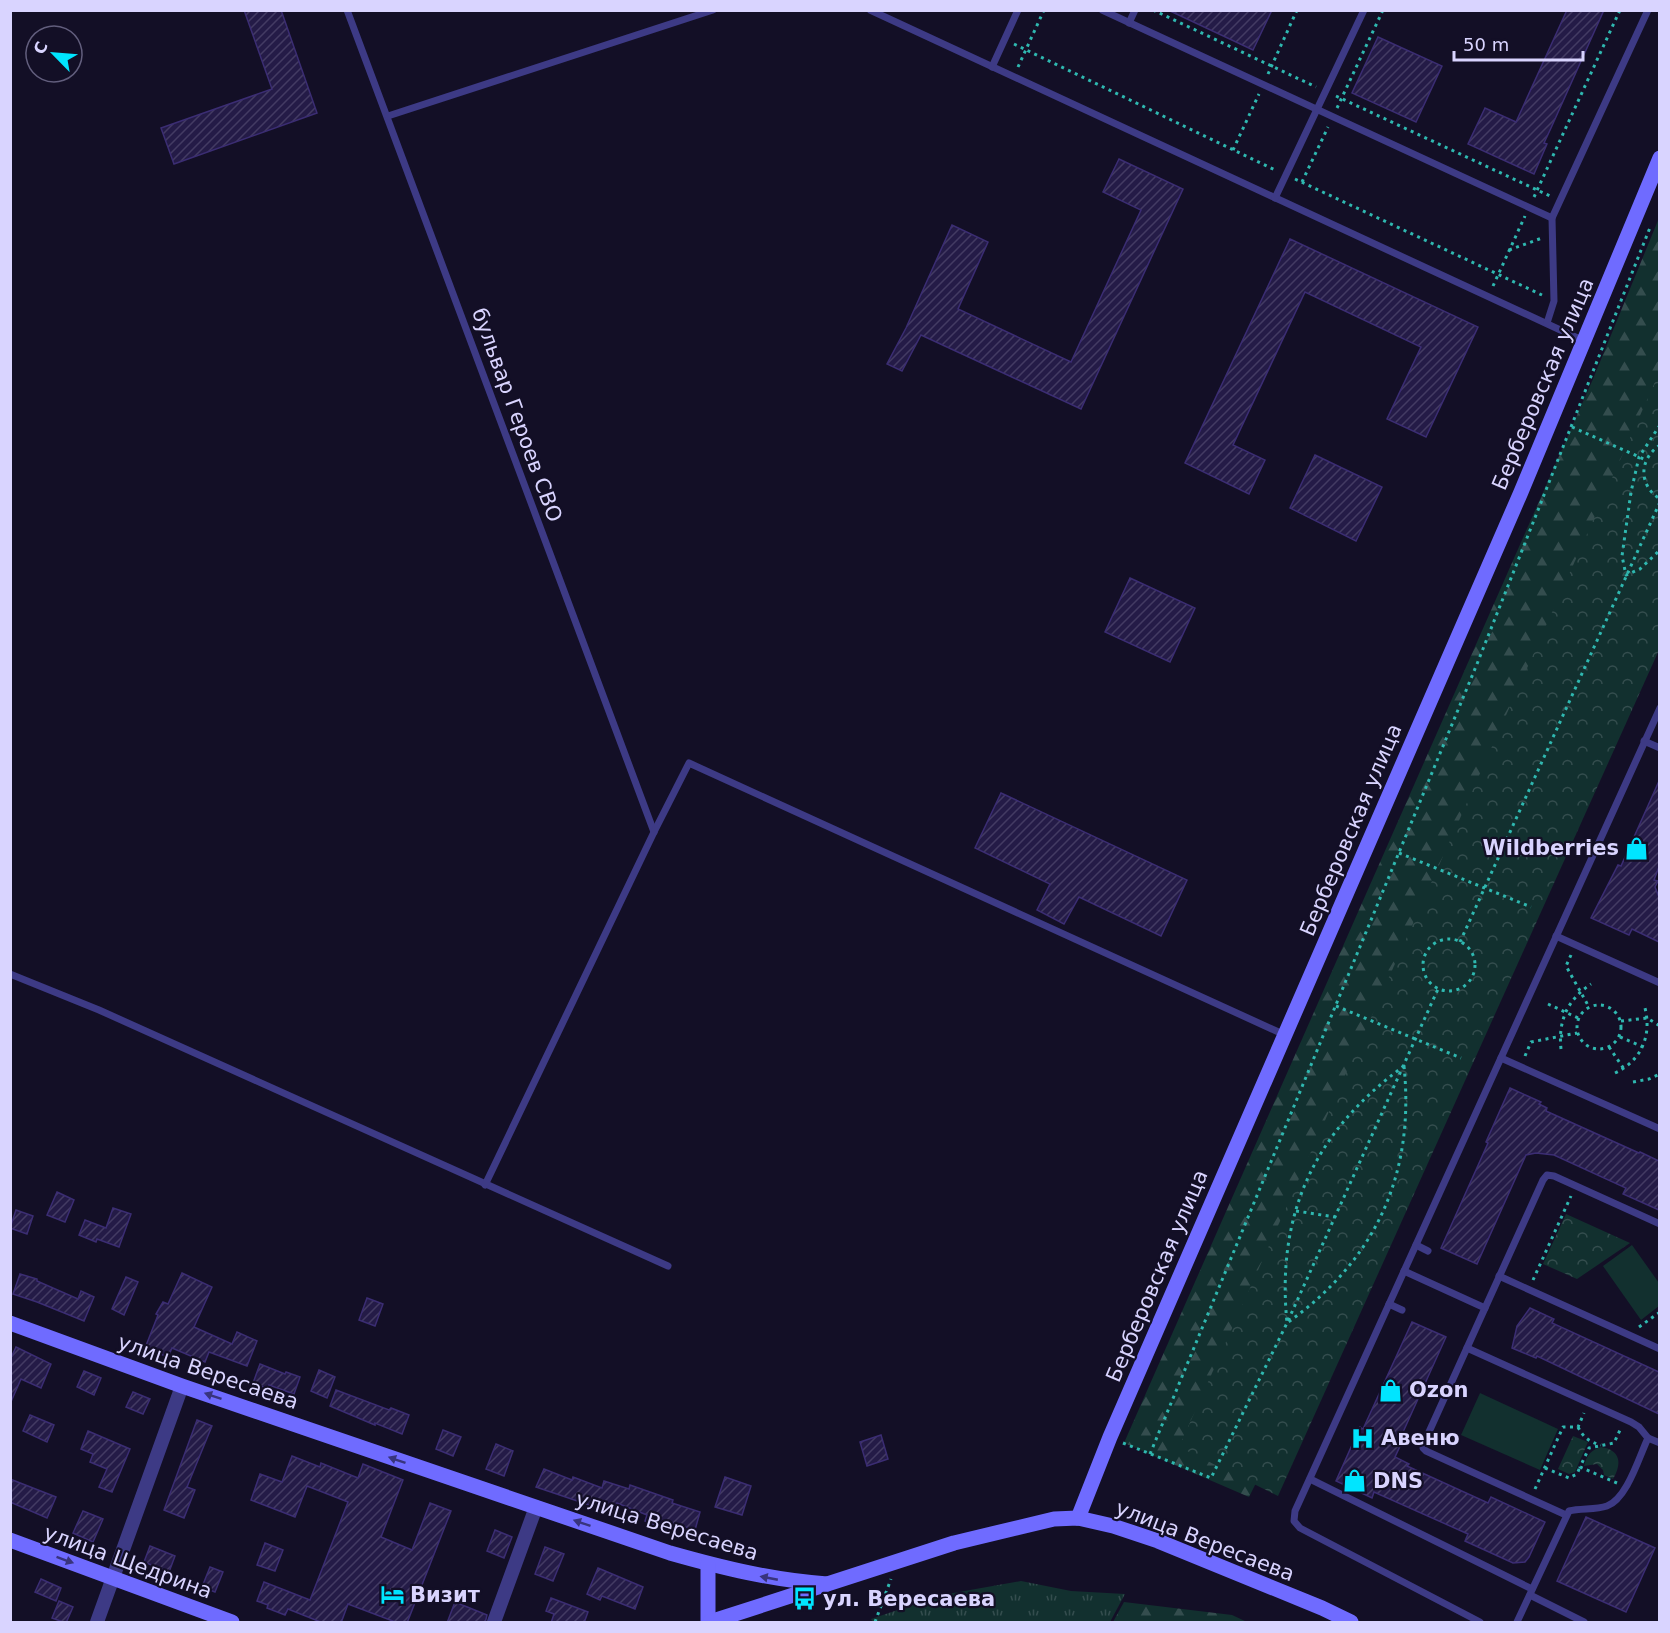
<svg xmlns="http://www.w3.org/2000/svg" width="1670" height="1633" font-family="'DejaVu Sans',sans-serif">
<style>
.grass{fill:url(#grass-tufts)}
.forest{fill:url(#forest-firs)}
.park{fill:url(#park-crowns)}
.pitch{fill:#12302f}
.building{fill:url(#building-hatch);stroke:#3b2d73;stroke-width:1.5}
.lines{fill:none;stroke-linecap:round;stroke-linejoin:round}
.path{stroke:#2fb8b0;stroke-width:3;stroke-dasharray:3 4.5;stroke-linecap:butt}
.lane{stroke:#3d3a85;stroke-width:7}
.street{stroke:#3d3a85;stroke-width:14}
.secondary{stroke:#6f6bff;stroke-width:15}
.oneway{fill:#38347d}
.labels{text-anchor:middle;stroke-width:4.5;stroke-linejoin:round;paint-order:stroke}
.street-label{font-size:21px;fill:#d9d4ff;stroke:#130f26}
.poi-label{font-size:21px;font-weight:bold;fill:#d9d4ff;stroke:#130f26;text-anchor:start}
</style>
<defs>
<pattern id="grass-tufts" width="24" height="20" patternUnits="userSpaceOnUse" patternTransform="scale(1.5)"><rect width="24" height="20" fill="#12302f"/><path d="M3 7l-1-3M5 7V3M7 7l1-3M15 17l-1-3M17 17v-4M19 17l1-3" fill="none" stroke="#344d4e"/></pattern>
<pattern id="forest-firs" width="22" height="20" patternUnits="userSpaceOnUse" patternTransform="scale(1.5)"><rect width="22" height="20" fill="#12302f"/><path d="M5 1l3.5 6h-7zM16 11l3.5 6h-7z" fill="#344d4e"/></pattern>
<pattern id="park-crowns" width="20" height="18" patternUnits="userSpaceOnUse" patternTransform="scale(1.5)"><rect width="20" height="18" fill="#12302f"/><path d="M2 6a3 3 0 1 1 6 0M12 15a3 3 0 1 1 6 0" fill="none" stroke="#344d4e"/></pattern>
<pattern id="building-hatch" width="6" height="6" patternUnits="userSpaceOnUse" patternTransform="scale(1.5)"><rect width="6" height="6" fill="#241b47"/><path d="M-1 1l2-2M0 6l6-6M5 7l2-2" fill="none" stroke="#433b63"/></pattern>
</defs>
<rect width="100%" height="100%" fill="#130f26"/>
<polygon class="grass" points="1021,1581 1071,1591 1125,1594 1110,1622 873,1622 871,1619 942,1595"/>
<g class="forest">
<polygon points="1659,218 1659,631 1345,1305 1249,1497 1124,1443 1593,379"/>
<polygon points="1124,1602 1232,1615 1247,1622 1113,1622"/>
</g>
<g class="park">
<polygon points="1659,373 1659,650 1278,1496 1179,1447"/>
<polygon points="1566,1214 1630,1243 1577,1279 1543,1264"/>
<polygon points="1573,1436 1588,1442 1575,1472 1569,1474 1558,1469"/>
<path d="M1601,1447C1621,1450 1622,1464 1613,1479L1604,1475L1603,1470L1597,1464L1584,1466C1587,1455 1591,1450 1601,1447Z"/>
</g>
<g class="pitch">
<polygon points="1632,1245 1659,1283 1659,1306 1641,1320 1603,1266"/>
<polygon points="1480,1393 1558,1429 1540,1470 1461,1435"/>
</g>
<g class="building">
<polygon points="244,10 281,10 317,113 174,164 161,128 272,89"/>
<polygon points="1168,10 1272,10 1253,50"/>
<polygon points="1567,10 1604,10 1551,128 1544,143 1547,144 1534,174 1468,144 1485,108 1516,122"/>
<polygon points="1378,37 1442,66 1416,122 1352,93"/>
<polygon points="1119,159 1183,189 1081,409 921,335 902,371 887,364 906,328 952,225 988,242 958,309 1071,362 1141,210 1103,192"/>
<polygon points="1290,239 1478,327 1426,437 1387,419 1421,347 1305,292 1233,445 1265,460 1249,494 1185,463"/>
<polygon points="1315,455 1382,487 1356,541 1290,508"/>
<polygon points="1130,578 1195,608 1170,662 1105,632"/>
<polygon points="1659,781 1659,867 1654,880 1658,881 1655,887 1659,897 1659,942 1632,929 1629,935 1591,918 1618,865 1621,866"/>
<polygon points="1001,793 1187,880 1161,936 1079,897 1064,924 1037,910 1050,884 975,848"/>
<polygon points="1510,1088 1541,1102 1539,1104 1547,1108 1546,1111 1639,1153 1640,1152 1659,1161 1659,1210 1623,1194 1626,1188 1554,1155 1536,1153 1526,1155 1477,1264 1441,1248 1488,1143 1486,1142"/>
<polygon points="57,1192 74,1200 65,1222 47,1215"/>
<polygon points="113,1208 131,1214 119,1247 97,1239 96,1242 79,1235 85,1220 106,1228"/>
<polygon points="16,1210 33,1216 27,1234 10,1228"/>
<polygon points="182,1273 212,1287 194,1327 232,1344 237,1332 257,1341 247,1366 209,1352 205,1362 172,1348 168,1357 145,1348 158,1315 156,1314 163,1302 168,1304"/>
<polygon points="20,1274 37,1279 37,1281 78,1299 81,1291 94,1297 84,1321 37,1302 13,1294"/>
<polygon points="126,1277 138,1282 124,1315 112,1309"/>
<polygon points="367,1298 383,1304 375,1326 359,1320"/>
<polygon points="1530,1308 1554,1319 1552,1323 1659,1372 1659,1414 1537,1356 1536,1358 1512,1348 1517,1326"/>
<polygon points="1412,1322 1446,1337 1399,1441 1402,1442 1395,1457 1409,1464 1407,1466 1488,1503 1491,1497 1545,1522 1529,1557 1525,1562 1513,1563 1465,1541 1468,1534 1374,1492 1372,1498 1336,1481 1360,1427 1363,1429"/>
<polygon points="16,1347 51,1364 41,1388 21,1379 10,1404 10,1360"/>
<polygon points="260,1364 285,1374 286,1372 300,1377 294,1394 269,1385 268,1389 253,1383"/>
<polygon points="319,1370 335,1377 327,1398 311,1391"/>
<polygon points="84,1371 101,1378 94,1395 77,1387"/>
<polygon points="336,1390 389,1410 391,1408 409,1415 402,1434 375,1423 375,1425 330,1406"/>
<polygon points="133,1392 150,1399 143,1414 126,1407"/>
<polygon points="30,1415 54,1425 47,1442 23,1431"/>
<polygon points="197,1420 212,1426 187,1487 195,1490 184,1518 164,1510"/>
<polygon points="443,1430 461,1437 453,1456 436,1449"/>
<polygon points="88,1431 130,1449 112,1492 99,1487 107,1469 90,1462 93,1454 81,1449"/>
<polygon points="881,1435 888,1459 867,1466 860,1442"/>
<polygon points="496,1444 513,1451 504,1476 486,1469"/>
<polygon points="292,1456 320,1467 321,1463 358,1478 363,1464 403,1480 381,1537 412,1550 430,1503 451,1511 407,1623 398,1623 348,1604 341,1623 323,1623 288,1609 285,1615 267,1608 268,1605 257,1601 264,1582 310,1600 348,1502 307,1486 295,1517 251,1500 260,1474 282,1482"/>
<polygon points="544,1469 572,1480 573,1477 602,1488 604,1481 629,1489 630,1485 673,1500 672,1503 700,1512 695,1530 665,1521 663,1528 645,1521 647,1515 617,1503 613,1513 536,1487"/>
<polygon points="725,1477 751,1486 742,1515 715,1507"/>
<polygon points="10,1479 56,1497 47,1518 10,1502"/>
<polygon points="83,1511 103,1519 93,1542 73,1533"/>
<polygon points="1586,1517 1655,1548 1626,1612 1557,1581"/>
<polygon points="495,1530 512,1537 504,1558 487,1551"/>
<polygon points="265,1543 283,1550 275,1571 257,1565"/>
<polygon points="150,1546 175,1556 169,1572 144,1562"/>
<polygon points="545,1547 564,1554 553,1581 535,1574"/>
<polygon points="210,1567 223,1572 215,1592 202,1587"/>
<polygon points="598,1568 643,1587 635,1609 602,1596 600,1600 587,1594"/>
<polygon points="41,1579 61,1588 56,1601 35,1592"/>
<polygon points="551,1598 588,1612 584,1623 551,1623 554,1614 546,1611"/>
<polygon points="59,1601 73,1607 66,1623 52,1618"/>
<polygon points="455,1602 487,1615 485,1623 447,1623"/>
</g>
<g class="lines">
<g class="path">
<polyline points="1153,10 1316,87"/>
<polyline points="1014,44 1275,170"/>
<polyline points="1018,67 1044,10"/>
<polyline points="1268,74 1297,10"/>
<polyline points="1336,96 1550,196"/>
<polyline points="1337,108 1383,10"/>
<polyline points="1233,150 1259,94"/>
<polyline points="1295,179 1542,295"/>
<polyline points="1302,182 1328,127"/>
<polyline points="1534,197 1620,10"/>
<polyline points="1509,250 1542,238"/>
<polyline points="1493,286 1525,216"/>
<polyline points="1660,425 1639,457 1631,492 1622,556 1626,575 1640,569 1660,550"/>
<polyline points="1572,427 1646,460"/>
<path d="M1660,445C1639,459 1638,485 1660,499"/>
<polyline points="1399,853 1531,907"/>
<circle cx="1449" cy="965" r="26"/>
<polyline points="1460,942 1660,502"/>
<polyline points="1571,955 1566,966 1589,1007"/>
<polyline points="1548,1004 1578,1018"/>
<circle cx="1599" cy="1027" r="22"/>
<polyline points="1336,1006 1461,1058"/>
<polyline points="1621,1021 1647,1018 1660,1026"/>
<polyline points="1620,1037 1643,1047"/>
<polyline points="1609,1047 1624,1069"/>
<path d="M1561,1049C1558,1021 1567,1000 1591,984"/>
<polyline points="1525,1056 1531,1042 1577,1033"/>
<path d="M1404,1066C1415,1174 1376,1260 1287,1323C1276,1213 1315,1131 1404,1066Z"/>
<path d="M1615,1073C1641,1061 1652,1036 1645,1008"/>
<polyline points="1633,1082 1649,1079 1660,1074"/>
<polyline points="1296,1211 1335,1217"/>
<polyline points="1533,1280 1571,1196"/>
<polyline points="1639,1327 1660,1312"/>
<path d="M1578,1427C1583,1437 1589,1442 1601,1445"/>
<polyline points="1123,1443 1211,1478 1287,1323 1438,989"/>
<polyline points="1150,1454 1477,664 1651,225"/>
<polyline points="1545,1468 1569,1478 1577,1474 1580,1467"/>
<polyline points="1617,1483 1580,1467 1589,1448 1614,1443 1620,1430"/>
<polyline points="1535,1489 1563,1427 1578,1427 1584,1413"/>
<polyline points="875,1622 891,1579"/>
</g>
<g class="lane">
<polyline points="347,10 654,832"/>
<polyline points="870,10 1584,341"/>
<polyline points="1102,10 1552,218"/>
<polyline points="1129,23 1135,10"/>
<polyline points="992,67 1018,10"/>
<polyline points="388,116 713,10"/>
<polyline points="1275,198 1364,10"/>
<polyline points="1547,323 1554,301 1552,218 1648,10"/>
<polyline points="1644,741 1660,748"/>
<polyline points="1556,936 1660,983"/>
<polyline points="10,974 99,1010 668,1266"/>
<polyline points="1501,1058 1660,1129"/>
<polyline points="485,1185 654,832 689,763 1285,1035"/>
<polyline points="1416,1245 1428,1251"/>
<polyline points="1404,1271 1485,1308 1424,1443 1423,1448 1426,1451 1566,1515"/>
<polyline points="1499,1276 1660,1349"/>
<polyline points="1389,1304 1402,1310"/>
<polyline points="1485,1308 1543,1180 1547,1175 1554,1176 1660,1224"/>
<polyline points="1467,1348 1631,1422 1639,1427 1648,1438"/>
<polyline points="1310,1479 1532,1589"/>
<polyline points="1530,1595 1584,1622"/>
<polyline points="1480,1622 1300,1528 1294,1521 1295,1511 1660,708"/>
<path d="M1517,1622L1569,1511C1581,1508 1595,1510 1607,1506C1627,1499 1639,1457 1648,1438L1660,1443"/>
</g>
<g class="street">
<polyline points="97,1622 182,1386"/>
<polyline points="494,1622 536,1507"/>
</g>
<g class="secondary">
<path d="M10,1323L182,1386L670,1553C723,1568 772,1580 827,1584"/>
<polyline points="1078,1518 1110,1437 1521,492 1660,158"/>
<polyline points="10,1540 232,1622"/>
<polyline points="708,1622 708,1564"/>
<polyline points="710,1622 954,1543 1054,1519 1078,1518 1113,1526 1158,1541 1322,1608 1351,1622"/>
</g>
</g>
<defs><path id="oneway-solid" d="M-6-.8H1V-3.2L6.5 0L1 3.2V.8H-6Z" transform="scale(1.5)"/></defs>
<g class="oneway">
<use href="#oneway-solid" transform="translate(213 1396) rotate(-161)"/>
<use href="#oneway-solid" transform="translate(397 1460) rotate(-161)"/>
<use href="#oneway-solid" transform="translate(582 1523) rotate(-161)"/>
<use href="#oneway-solid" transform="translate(65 1560) rotate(20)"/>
<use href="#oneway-solid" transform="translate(769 1578) rotate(-169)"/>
</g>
<defs>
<symbol id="shop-bare" viewBox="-9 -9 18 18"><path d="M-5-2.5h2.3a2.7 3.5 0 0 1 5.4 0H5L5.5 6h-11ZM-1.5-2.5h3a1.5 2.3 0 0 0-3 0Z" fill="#00e5ff" stroke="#130f26" stroke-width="2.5" paint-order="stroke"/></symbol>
<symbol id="hospital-bare" viewBox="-9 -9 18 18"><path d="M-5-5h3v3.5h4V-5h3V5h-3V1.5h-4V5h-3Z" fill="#00e5ff" stroke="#130f26" stroke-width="2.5" paint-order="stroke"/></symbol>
<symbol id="hotel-bare" viewBox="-9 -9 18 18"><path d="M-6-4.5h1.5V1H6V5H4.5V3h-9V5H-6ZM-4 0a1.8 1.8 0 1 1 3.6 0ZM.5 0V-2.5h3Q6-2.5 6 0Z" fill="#00e5ff" stroke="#130f26" stroke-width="2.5" paint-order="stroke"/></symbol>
<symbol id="bus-bare" viewBox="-9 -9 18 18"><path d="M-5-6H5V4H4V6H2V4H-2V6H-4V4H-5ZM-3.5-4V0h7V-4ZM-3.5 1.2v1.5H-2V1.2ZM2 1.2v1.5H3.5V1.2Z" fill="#00e5ff" stroke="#130f26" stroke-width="2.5" paint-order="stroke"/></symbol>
</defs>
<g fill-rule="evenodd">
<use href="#shop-bare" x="1620" y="832" width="33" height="33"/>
<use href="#shop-bare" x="1374" y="1374" width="33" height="33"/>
<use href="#hospital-bare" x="1346" y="1422" width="33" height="33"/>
<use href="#shop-bare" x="1338" y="1464" width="33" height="33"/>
<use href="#hotel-bare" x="376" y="1578" width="33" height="33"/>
<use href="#bus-bare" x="788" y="1582" width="33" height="33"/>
</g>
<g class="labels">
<g class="street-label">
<text transform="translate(1543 384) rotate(-67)" y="7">Берберовская улица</text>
<text transform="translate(517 415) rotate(70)" y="7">бульвар Героев СВО</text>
<text transform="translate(1351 830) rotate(-67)" y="7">Берберовская улица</text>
<text transform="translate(1157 1276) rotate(-67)" y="7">Берберовская улица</text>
<text transform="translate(208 1372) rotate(19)" y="7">улица Вересаева</text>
<text transform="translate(667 1526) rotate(17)" y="7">улица Вересаева</text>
<text transform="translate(1205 1541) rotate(21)" y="7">улица Вересаева</text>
<text transform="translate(128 1562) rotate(20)" y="7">улица Щедрина</text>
</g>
<g class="poi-label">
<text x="1619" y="855" text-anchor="end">Wildberries</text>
<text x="1409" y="1397">Ozon</text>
<text x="1381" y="1445">Авеню</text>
<text x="1373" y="1488">DNS</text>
<text x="410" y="1602">Визит</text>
<text x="823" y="1606">ул. Вересаева</text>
</g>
</g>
<rect width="1670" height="1633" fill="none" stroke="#d9d4ff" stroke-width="24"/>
<g transform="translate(54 54) rotate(295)"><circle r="28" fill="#130f26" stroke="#625e7d" stroke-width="1.5"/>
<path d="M0-4.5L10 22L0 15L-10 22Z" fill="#00e5ff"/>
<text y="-9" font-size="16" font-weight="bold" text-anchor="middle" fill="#d9d4ff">С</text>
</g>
<path d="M1454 51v9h129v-9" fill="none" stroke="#d9d4ff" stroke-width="3"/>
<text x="1463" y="51" font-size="18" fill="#d9d4ff" stroke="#130f26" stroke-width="4.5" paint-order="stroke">50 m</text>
</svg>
